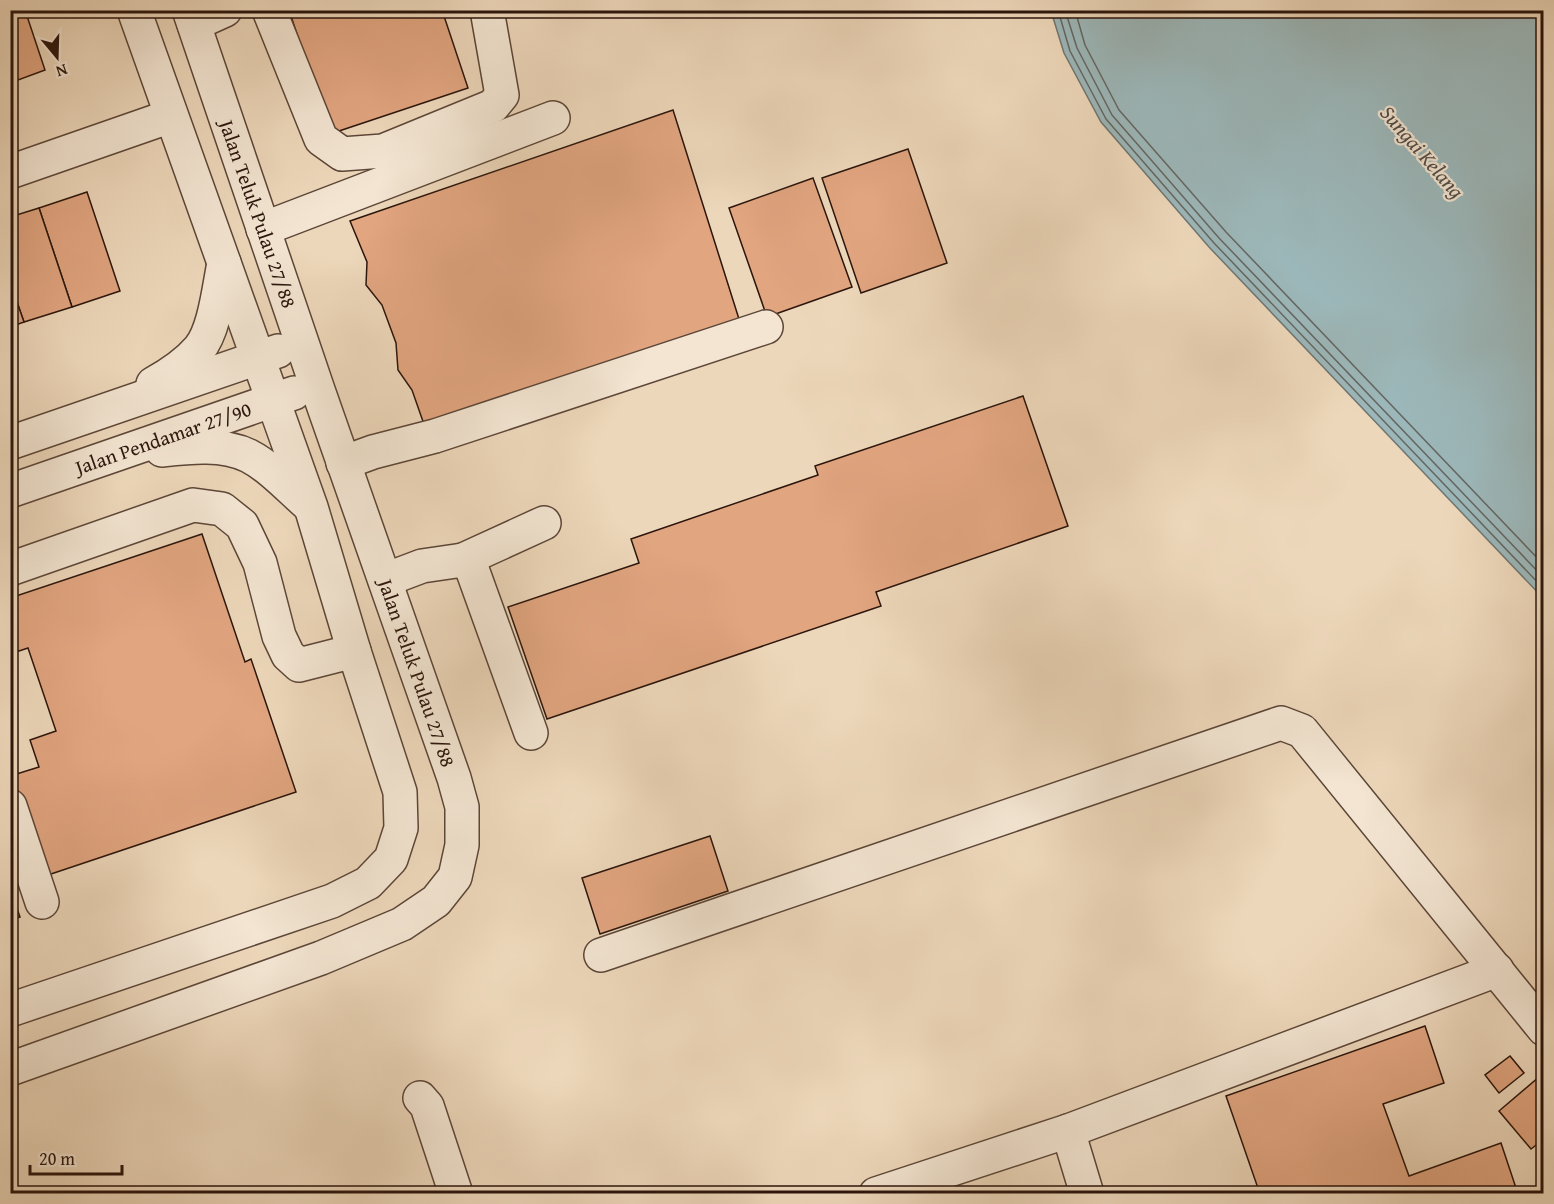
<svg xmlns="http://www.w3.org/2000/svg" width="1554" height="1204" font-family="'Gentium Book Plus',serif">
<style>
.water{fill:#9cb7b9;stroke:#6f7674;stroke-width:1.5}
.lines{fill:none;stroke-linecap:round;stroke-linejoin:round}
.shore{stroke:#646662;stroke-width:1.5}
.building{fill:#e1a580;stroke:#2b150c;stroke-width:1.5}
.minor-casing{stroke:#5c4638;stroke-width:36}
.minor{stroke:#f3e5d2;stroke-width:33}
.labels{text-anchor:middle;stroke-width:4.5;stroke-linejoin:round;paint-order:stroke}
.street-label{font-size:20px;fill:#2b150c;stroke:#f3e5d2}
.water-label{font-size:21px;font-style:italic;fill:#534e49;stroke:#f3e5d2}
</style>
<rect width="100%" height="100%" fill="#edd7ba"/>
<filter id="stains"><feTurbulence type="fractalNoise" baseFrequency=".00333" numOctaves="4"/><feColorMatrix values="0 0 0 0 .2 0 0 0 0 .09 0 0 0 0 .02 0 0 0 .5 -.17"/></filter>
<radialGradient id="worn" r=".72"><stop offset=".6" stop-color="#630" stop-opacity="0"/><stop offset="1" stop-color="#630" stop-opacity=".3"/></radialGradient>
<polygon class="water" points="1051,11 1537,11 1544,20 1543,598 1209,247 1101,122 1064,53"/>
<g class="lines">
<g class="shore">
<polyline points="1058,10 1070,51 1106,119 1214,243 1544,589"/>
<polyline points="1065,10 1077,48 1112,115 1219,238 1544,578"/>
<polyline points="1075,10 1085,45 1119,110 1226,232 1544,565"/>
</g>
</g>
<g class="building">
<polygon points="10,10 25,10 45,70 10,83"/>
<polygon points="289,10 442,10 468,88 330,134"/>
<polygon points="673,110 739,319 426,430 412,390 398,370 396,343 382,305 366,285 367,262 350,221"/>
<polygon points="908,149 947,263 861,293 822,178"/>
<polygon points="813,178 852,287 767,317 729,208"/>
<polygon points="87,192 120,291 72,307 39,208"/>
<polygon points="39,208 72,307 24,322 10,282 10,217"/>
<polygon points="10,282 24,322 10,327"/>
<polygon points="1023,396 1068,526 876,592 881,606 547,719 508,607 639,563 631,539 818,475 815,466"/>
<polygon points="202,534 245,662 251,659 296,792 39,878 10,793 10,776 39,767 30,740 56,731 28,648 10,654 10,598"/>
<polygon points="710,836 728,891 600,934 582,878"/>
<polygon points="10,889 20,917 10,920"/>
<polygon points="1425,1026 1444,1083 1383,1104 1409,1176 1501,1143 1518,1194 1260,1194 1226,1096"/>
<polygon points="1510,1056 1524,1073 1499,1093 1485,1075"/>
<polygon points="1539,1077 1544,1082 1544,1139 1531,1149 1499,1111"/>
</g>
<g class="lines">
<defs>
<g id="minor">
<polyline points="269,10 321,139 342,154 383,151 493,106 502,95 487,10"/>
<polyline points="194,24 225,10"/>
<polyline points="10,172 171,116"/>
<polyline points="263,229 553,118"/>
<path d="M153,384C169,375 187,363 199,349C215,330 219,287 224,263"/>
<polyline points="10,443 278,351"/>
<path d="M162,450C189,447 223,443 249,456C272,468 291,490 310,506"/>
<polyline points="343,463 373,452 435,436 766,327"/>
<path id="s1" d="M10,491L294,393"/>
<polyline points="463,560 544,523"/>
<polyline points="10,569 193,505 222,509 242,525 260,563 279,636 288,655 299,665 354,651"/>
<polyline points="385,580 422,566 463,560 472,569 531,733"/>
<polyline points="10,806 42,902"/>
<polyline points="601,955 1281,723 1302,731 1544,1029"/>
<polyline points="10,1010 332,901 368,883 391,859 401,828 400,792 354,651 311,507 134,10"/>
<polyline points="10,1069 321,958 402,924 436,901 455,877 462,845 462,807 454,778 318,390 189,10"/>
<polyline points="420,1098 427,1106 456,1194"/>
<polyline points="1068,1131 1087,1194"/>
<polyline points="876,1194 1068,1131 1497,970"/>
</g>
</defs>
<use href="#minor" class="minor-casing"/>
<use href="#minor" class="minor"/>
</g>
<g class="labels">
<g class="street-label">
<text transform="translate(258 214) rotate(71)" y="7">Jalan Teluk Pulau 27/88</text>
<text dy="7" stroke="none"><textPath href="#s1" startOffset="162">Jalan Pendamar 27/90</textPath></text>
<text transform="translate(417 673) rotate(71)" y="7">Jalan Teluk Pulau 27/88</text>
</g>
<g class="water-label">
<text transform="translate(1422 152) rotate(49)" y="7">Sungai Kelang</text>
</g>
</g>
<rect width="1554" height="1204" fill="none" stroke="#edd7ba" stroke-width="36"/>
<rect x="12" y="12" width="1530" height="1180" fill="none" stroke="#2b150c" stroke-width="3"/>
<rect x="18" y="18" width="1518" height="1168" fill="none" stroke="#2b150c" stroke-width="1.5"/>
<g transform="translate(57 57) rotate(161)" stroke="#f3e5d2" stroke-width="4.5" paint-order="stroke">
<path d="M0-4.5L10 22L0 15L-10 22Z" fill="#2b150c"/>
<text y="-9" font-size="16" font-weight="bold" text-anchor="middle" fill="#2b150c">N</text>
</g>
<path d="M30 1165v9h92v-9" fill="none" stroke="#2b150c" stroke-width="3"/>
<text x="39" y="1165" font-size="18" fill="#2b150c" stroke="#f3e5d2" stroke-width="4.5" paint-order="stroke">20 m</text>
<rect width="100%" height="100%" filter="url(#stains)"/>
<rect width="100%" height="100%" fill="url(#worn)"/>
</svg>
